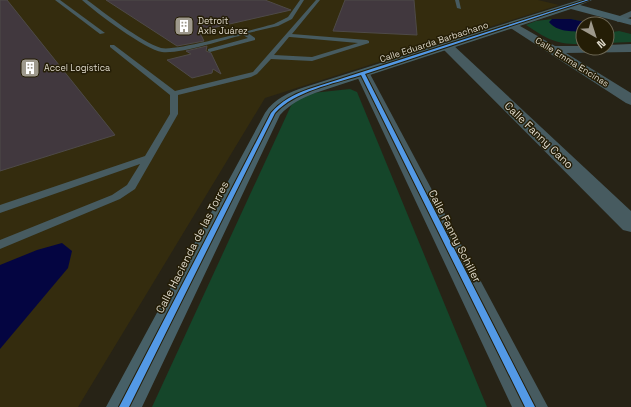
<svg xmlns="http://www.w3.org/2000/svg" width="631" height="407" font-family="'Space Grotesk',sans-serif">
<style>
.built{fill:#342c0e}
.green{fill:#15462a}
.water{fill:#040541}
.building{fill:#41383e;stroke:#4e4a48}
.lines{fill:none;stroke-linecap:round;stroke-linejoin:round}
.lane{fill:#475b60;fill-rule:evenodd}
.street{fill:#475b60;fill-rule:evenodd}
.secondary{fill:#476067;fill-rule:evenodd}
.cycleway-casing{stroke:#241d06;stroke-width:2}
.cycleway{fill:#5399e6;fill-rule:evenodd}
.labels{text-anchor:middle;stroke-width:3;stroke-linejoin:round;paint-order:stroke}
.far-poi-label{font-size:9px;fill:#ded9cb;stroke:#241d06;text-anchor:start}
.far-street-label{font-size:9px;fill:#ded9cb;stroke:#241d06}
.street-label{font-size:11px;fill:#ded9cb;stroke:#241d06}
</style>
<rect width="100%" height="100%" fill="#272316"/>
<polygon class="built" points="0,0 538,0 559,5 265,98 78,407 0,407"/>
<g class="green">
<path d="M552,19H571L594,24H583V44C557,45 547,39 526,25L536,21Z"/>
<polygon points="619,31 631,34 631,42 607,43 607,33"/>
<polygon points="350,89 357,92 487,407 152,407 295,97 303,94"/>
</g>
<g class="water">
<path d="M552,19H571L585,22L587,24H583V32C571,31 557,32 549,22Z"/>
<polygon points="62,243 72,251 68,268 0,349 0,265 37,250"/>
</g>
<g class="building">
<polygon points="0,0 7,0 115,135 0,171"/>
<polygon points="106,0 265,0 291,10 199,31 204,41 177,46"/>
<polygon points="345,0 414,0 417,35 333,31"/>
<polygon points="207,46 206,51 211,53 221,74 213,69 212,73 192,78 167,60 191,54 186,51"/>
</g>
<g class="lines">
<g class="lane">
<polygon points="55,0 60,0 105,33 100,34"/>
<path d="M82,0H87C105,13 141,42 161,48C176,52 254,29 274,24L288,17L300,0H304L292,19L278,26L248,33L255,38V40L210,52L208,51V49L248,38L243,35C222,40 181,54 162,52C146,50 95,12 82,0Z"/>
<path d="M316,0H320L292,34L367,40L369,41V43L312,61L271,59L257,74L251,77L178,95V114L135,189L120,199L0,249V240L112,195L127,185L140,164L0,213V205L145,156L170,114V95L110,47V45H114L175,91L253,72ZM289,37H290L358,43L312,57L274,55Z"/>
<polygon points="455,0 459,0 461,9 457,8"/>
</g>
<g class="street">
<polygon points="631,11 631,17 618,22 613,19"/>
<polygon points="513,22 555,46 583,46 583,48 607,48 607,45 631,44 631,52 566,53 631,93 631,105 626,103 509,27 508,25"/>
<polygon points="448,43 452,44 631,211 631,232 623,230 444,50 442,47"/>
<polygon points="363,70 368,71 370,74 548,407 512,407 356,74 358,71"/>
</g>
<path class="secondary" d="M579,0H592L580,5L631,19V25L571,9L315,93C302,98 290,104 280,115L142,407H106L265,113C274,99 289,92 305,87Z"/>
<defs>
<path id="cycleway" d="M586,0H589L365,74L535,407H525L361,75C333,84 295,91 275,113L129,407H119L271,113C281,101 294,94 309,89Z"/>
</defs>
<use href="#cycleway" class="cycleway-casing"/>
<use href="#cycleway" class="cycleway"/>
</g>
<defs>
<symbol id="building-square" viewBox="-11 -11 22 22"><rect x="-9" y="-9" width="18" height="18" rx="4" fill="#9e998c" stroke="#241d06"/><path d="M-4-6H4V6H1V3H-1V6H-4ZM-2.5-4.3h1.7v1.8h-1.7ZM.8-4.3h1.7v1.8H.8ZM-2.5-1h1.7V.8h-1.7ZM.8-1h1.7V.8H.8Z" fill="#fff"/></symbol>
</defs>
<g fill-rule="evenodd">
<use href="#building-square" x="173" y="15" width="22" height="22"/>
<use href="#building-square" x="19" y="57" width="22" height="22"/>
</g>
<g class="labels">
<g class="far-poi-label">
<text x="198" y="24">Detroit<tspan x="198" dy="10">Axle Juárez</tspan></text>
<text x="44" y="71">Accel Logística</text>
</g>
<g class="far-street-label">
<text transform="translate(434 42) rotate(-18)" y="3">Calle Eduarda Barbachano</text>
<text transform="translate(572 62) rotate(32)" y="3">Calle Emma Encinas</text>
</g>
<g class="street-label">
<text transform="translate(539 135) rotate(44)" y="4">Calle Fanny Cano</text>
<text transform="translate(455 236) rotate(63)" y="4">Calle Fanny Schiller</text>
<text transform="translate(192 247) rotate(-63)" y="4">Calle Hacienda de las Torres</text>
</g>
</g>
<g transform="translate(595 36) rotate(141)"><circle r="19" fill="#241d06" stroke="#6e6855"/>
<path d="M0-3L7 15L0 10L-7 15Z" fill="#9e998c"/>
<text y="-6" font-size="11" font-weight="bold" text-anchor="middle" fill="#ded9cb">N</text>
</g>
</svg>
